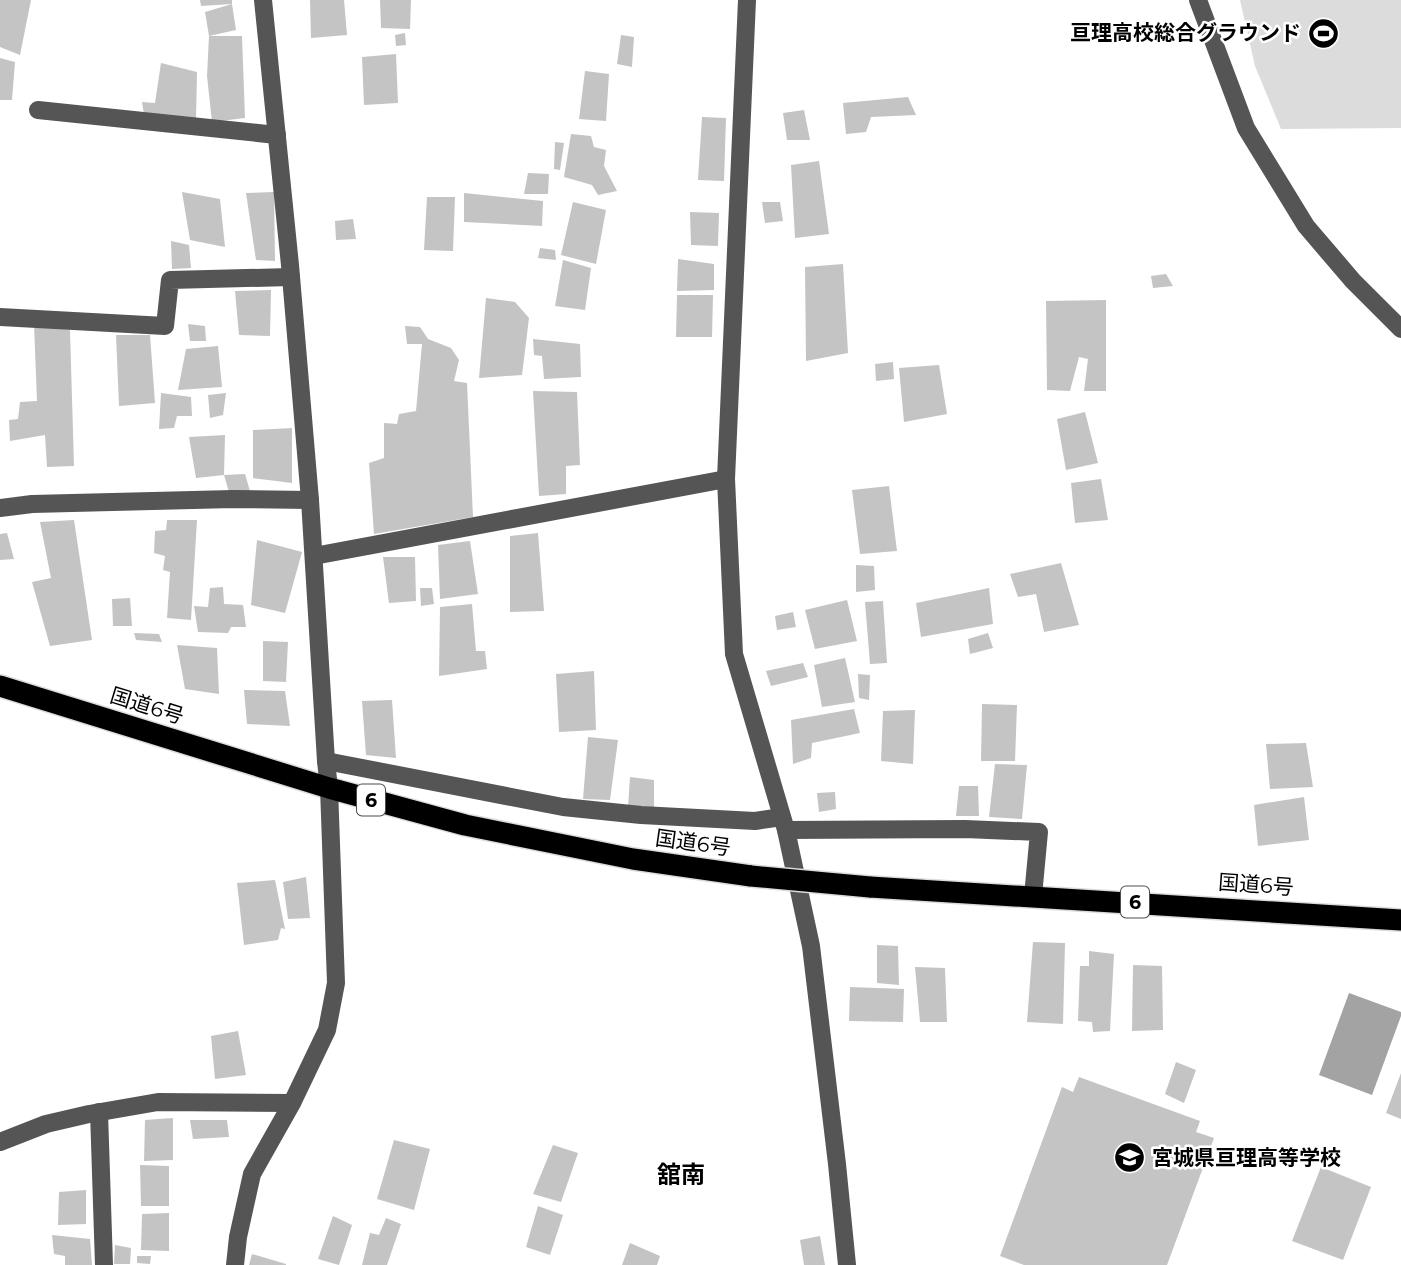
<svg xmlns="http://www.w3.org/2000/svg" width="1401" height="1265" font-family="Montserrat,'Noto Sans JP',sans-serif">
<style>
.green{fill:#dcdcdc}
.water{fill:#a3a3a3}
.building{fill:#c4c4c4}
.lines{fill:none;stroke-linecap:round;stroke-linejoin:round}
.highway-casing{stroke:#dbdbdb;stroke-width:24}
.minor{stroke:#555;stroke-width:18}
.highway{stroke:#000;stroke-width:21}
.highway-bridge-casing{stroke:#dbdbdb;stroke-width:24;stroke-linecap:butt}
.highway-bridge{stroke:#000;stroke-width:21}
.labels{text-anchor:middle;stroke-width:5;stroke-linejoin:round;paint-order:stroke}
.shield{fill:#fff;stroke:#4c4c4c;stroke-width:2}
.shield-label{font-size:19px;font-weight:bold;fill:#000}
.poi-label{font-size:21px;font-weight:bold;fill:#000;stroke:#fff;text-anchor:end}
.street-label{font-size:21px;fill:#000;stroke:#fff}
.quarter-label{font-size:24px;font-weight:bold;fill:#000;stroke:#fff}
</style>
<rect width="100%" height="100%" fill="#fff"/>
<polygon class="green" points="1240,0 1401,0 1401,128 1281,129 1255,66"/>
<polygon class="water" points="1349,993 1401,1012 1401,1016 1372,1095 1319,1075"/>
<g class="building">
<polygon points="0,0 31,0 20,55 0,47"/>
<polygon points="200,0 232,0 232,4 201,6"/>
<polygon points="310,0 344,0 347,35 311,38"/>
<polygon points="380,0 411,0 410,29 381,28"/>
<polygon points="232,4 236,30 209,36 242,36 245,118 212,122 207,76 209,36 205,12"/>
<polygon points="405,33 406,45 396,46 395,35"/>
<polygon points="621,35 634,37 632,67 617,64"/>
<polygon points="396,54 398,103 364,105 362,57"/>
<polygon points="0,58 15,62 12,100 0,100"/>
<polygon points="161,63 197,72 196,120 145,121 142,102 155,103"/>
<polygon points="585,71 609,74 606,121 579,119"/>
<polygon points="908,97 916,115 871,117 866,132 846,134 843,103"/>
<polygon points="804,110 810,140 787,140 783,113"/>
<polygon points="702,117 726,118 724,181 698,180"/>
<polygon points="571,134 591,136 594,147 606,150 604,166 617,191 598,195 592,185 564,177"/>
<polygon points="555,142 564,143 560,170 554,169"/>
<polygon points="819,161 829,234 795,238 791,165"/>
<polygon points="528,173 549,174 548,194 524,194"/>
<polygon points="182,192 220,199 225,247 190,240"/>
<polygon points="274,192 275,261 256,260 246,193"/>
<polygon points="464,193 543,201 542,226 464,222"/>
<polygon points="427,197 455,197 453,251 424,250"/>
<polygon points="573,202 606,210 596,264 561,255"/>
<polygon points="762,202 780,202 783,221 765,223"/>
<polygon points="690,212 719,213 718,246 691,245"/>
<polygon points="353,219 356,239 336,240 335,221"/>
<polygon points="171,241 189,245 191,268 172,269"/>
<polygon points="540,248 555,250 556,260 538,258"/>
<polygon points="678,259 714,264 714,290 677,291"/>
<polygon points="563,260 591,268 585,310 555,306"/>
<polygon points="843,264 848,353 806,361 805,267"/>
<polygon points="1166,274 1173,286 1153,288 1151,276"/>
<polygon points="271,290 270,336 239,335 235,291"/>
<polygon points="677,295 713,295 712,337 676,337"/>
<polygon points="486,298 515,302 529,318 522,375 479,378"/>
<polygon points="1106,300 1106,391 1084,391 1088,359 1079,357 1070,391 1047,390 1046,301"/>
<polygon points="34,324 70,330 74,466 47,467 45,435 10,441 9,420 18,419 20,402 37,401"/>
<polygon points="188,324 205,326 206,341 190,341"/>
<polygon points="405,326 420,327 428,339 451,348 459,360 454,381 467,383 473,517 374,534 369,463 384,458 384,423 397,424 399,414 416,411 422,344 407,344"/>
<polygon points="116,335 150,335 155,403 119,406"/>
<polygon points="533,339 580,344 581,377 544,379 542,356 534,355"/>
<polygon points="218,346 222,387 178,390 186,349"/>
<polygon points="893,362 894,379 876,381 875,364"/>
<polygon points="939,365 947,414 904,422 899,368"/>
<polygon points="533,391 577,392 580,465 566,466 566,494 539,496"/>
<polygon points="161,393 191,397 192,416 177,416 174,428 159,429"/>
<polygon points="226,393 223,415 210,418 208,395"/>
<polygon points="1085,412 1098,463 1066,470 1057,419"/>
<polygon points="292,428 292,483 253,478 253,430"/>
<polygon points="225,435 224,475 196,478 189,437"/>
<polygon points="245,474 250,491 229,492 224,475"/>
<polygon points="1101,479 1108,520 1075,523 1071,483"/>
<polygon points="889,486 897,551 860,554 852,490"/>
<polygon points="74,520 92,640 50,646 32,582 51,578 40,522"/>
<polygon points="167,520 197,520 191,620 167,618 170,572 163,570 165,556 154,553 155,531 166,530"/>
<polygon points="7,533 14,559 0,560 0,534"/>
<polygon points="538,533 544,611 510,612 510,536"/>
<polygon points="257,540 302,552 285,613 251,605"/>
<polygon points="470,541 478,594 440,599 438,545"/>
<polygon points="383,557 415,557 416,601 389,603"/>
<polygon points="1061,563 1079,625 1044,632 1036,594 1018,597 1010,574"/>
<polygon points="856,565 874,566 875,590 856,592"/>
<polygon points="223,587 224,604 243,605 246,627 231,627 228,633 198,632 194,606 208,607 210,588"/>
<polygon points="420,588 432,588 434,604 421,606"/>
<polygon points="989,588 993,624 921,637 916,603"/>
<polygon points="130,598 132,626 113,626 112,599"/>
<polygon points="847,600 857,641 815,649 805,610"/>
<polygon points="883,601 887,663 870,664 865,602"/>
<polygon points="472,604 476,651 485,651 487,669 439,676 440,607"/>
<polygon points="793,612 796,627 777,630 775,616"/>
<polygon points="134,633 159,634 162,642 136,640"/>
<polygon points="988,633 993,648 970,654 968,639"/>
<polygon points="263,641 288,642 286,682 263,681"/>
<polygon points="177,645 217,648 219,694 185,689"/>
<polygon points="845,658 855,702 822,707 814,665"/>
<polygon points="803,663 808,677 771,686 766,671"/>
<polygon points="594,671 596,730 559,732 556,674"/>
<polygon points="858,674 870,675 869,700 859,698"/>
<polygon points="244,690 285,691 290,726 247,724"/>
<polygon points="392,700 396,758 366,755 362,701"/>
<polygon points="982,704 1017,705 1015,761 981,761"/>
<polygon points="854,709 860,733 812,743 811,758 793,764 791,720"/>
<polygon points="915,710 913,764 881,761 883,711"/>
<polygon points="588,737 618,740 610,800 583,799"/>
<polygon points="1306,743 1313,787 1270,789 1266,744"/>
<polygon points="995,764 1027,765 1022,819 989,817"/>
<polygon points="630,777 654,780 654,807 628,807"/>
<polygon points="959,786 978,786 979,816 956,816"/>
<polygon points="835,792 836,809 819,812 817,793"/>
<polygon points="1304,797 1309,840 1258,846 1254,805"/>
<polygon points="306,877 310,918 288,919 283,882"/>
<polygon points="275,880 285,929 281,928 278,940 244,945 237,883"/>
<polygon points="1033,942 1065,943 1063,1024 1027,1022"/>
<polygon points="877,945 898,946 899,985 877,983"/>
<polygon points="1089,951 1114,954 1110,1031 1093,1032 1092,1022 1078,1021 1080,966 1089,966"/>
<polygon points="1133,965 1162,966 1163,1030 1132,1031"/>
<polygon points="915,967 945,968 947,1022 920,1022"/>
<polygon points="850,987 904,989 903,1022 849,1021"/>
<polygon points="238,1031 246,1075 215,1079 211,1036"/>
<polygon points="1176,1062 1196,1070 1184,1103 1165,1094"/>
<polygon points="1401,1073 1401,1119 1386,1113"/>
<polygon points="1079,1077 1200,1121 1196,1132 1214,1138 1167,1265 1024,1265 1000,1256 1062,1087 1073,1092"/>
<polygon points="173,1118 173,1160 144,1161 145,1120"/>
<polygon points="190,1120 227,1120 229,1137 193,1139"/>
<polygon points="394,1140 430,1149 414,1210 377,1199"/>
<polygon points="553,1145 578,1153 561,1202 533,1194"/>
<polygon points="140,1165 169,1166 169,1206 141,1206"/>
<polygon points="1321,1167 1371,1187 1343,1260 1292,1241"/>
<polygon points="86,1190 86,1224 58,1225 59,1192"/>
<polygon points="538,1206 563,1215 550,1255 526,1247"/>
<polygon points="169,1213 169,1251 141,1250 142,1214"/>
<polygon points="333,1216 352,1225 339,1265 318,1259"/>
<polygon points="386,1218 401,1224 387,1265 362,1265 370,1233 379,1235"/>
<polygon points="52,1235 90,1239 92,1265 65,1265 65,1256 54,1254"/>
<polygon points="820,1236 825,1265 804,1265 800,1240"/>
<polygon points="630,1243 660,1256 657,1265 622,1265"/>
<polygon points="115,1245 131,1248 130,1264 114,1264"/>
<polygon points="252,1254 286,1264 286,1265 249,1265"/>
<polygon points="137,1256 151,1256 150,1264 137,1263"/>
</g>
<g class="lines">
<defs>
<g id="highway">
<polyline points="0,686 329,788 465,825 633,859 751,876"/>
<polyline points="870,887 1401,920"/>
</g>
</defs>
<use href="#highway" class="highway-casing"/>
<g class="minor">
<polyline points="747,0 726,479 734,654 786,830 811,946 837,1164 847,1265"/>
<polyline points="1198,0 1246,128 1306,226 1353,281 1401,329"/>
<polyline points="38,110 277,135"/>
<polyline points="0,317 165,326 170,280 291,277"/>
<polyline points="0,508 32,504 233,499 310,500"/>
<polyline points="314,556 726,479"/>
<polyline points="326,761 563,807 641,815 755,821 782,817"/>
<polyline points="786,830 965,829 1039,832 1033,896"/>
<polyline points="99,1112 104,1265"/>
<polyline points="0,1142 46,1124 89,1114 158,1102 292,1103"/>
<polyline points="235,1265 238,1237 252,1174 292,1103 327,1030 336,983 329,788 326,761 310,500 290,265 263,0"/>
</g>
<use href="#highway" class="highway"/>
<defs>
<polyline id="highway-bridge" points="751,876 870,887"/>
</defs>
<use href="#highway-bridge" class="highway-bridge-casing"/>
<use href="#highway-bridge" class="highway-bridge"/>
</g>
<defs>
<symbol id="stadium-disc" viewBox="-11 -11 22 22"><circle r="9.5" fill="#000" stroke="#fff"/><path d="M0-5a6.5 5 0 1 0 0 10a6.5 5 0 1 0 0-10ZM-3.5-1.8h7v3.6h-7Z" fill="#fff"/></symbol>
<symbol id="school-disc" viewBox="-11 -11 22 22"><circle r="9.5" fill="#000" stroke="#fff"/><path d="M0-5L7-2L0 1L-7-2ZM-4 1L0 2.5L4 1V4Q0 6-4 4Z" fill="#fff"/></symbol>
</defs>
<g fill-rule="evenodd">
<use href="#stadium-disc" x="1306" y="16" width="35" height="35"/>
<use href="#school-disc" x="1112" y="1140" width="35" height="35"/>
</g>
<g class="labels">
<g class="shield">
<rect x="357" y="784.5" width="28" height="31" rx="5"/>
<rect x="1121" y="886.5" width="28" height="31" rx="5"/>
</g>
<g class="shield-label">
<text x="371" y="807">6</text>
<text x="1135" y="909">6</text>
</g>
<g class="poi-label">
<text x="1301" y="40">亘理高校総合グラウンド</text>
<text x="1152" y="1165" text-anchor="start">宮城県亘理高等学校</text>
</g>
<g class="street-label">
<text transform="translate(147 706) rotate(17)" y="7">国道6号</text>
<text transform="translate(693 843) rotate(8)" y="7">国道6号</text>
<text transform="translate(1256 885) rotate(4)" y="7">国道6号</text>
</g>
<g class="quarter-label">
<text x="681" y="1183">舘南</text>
</g>
</g>
</svg>
